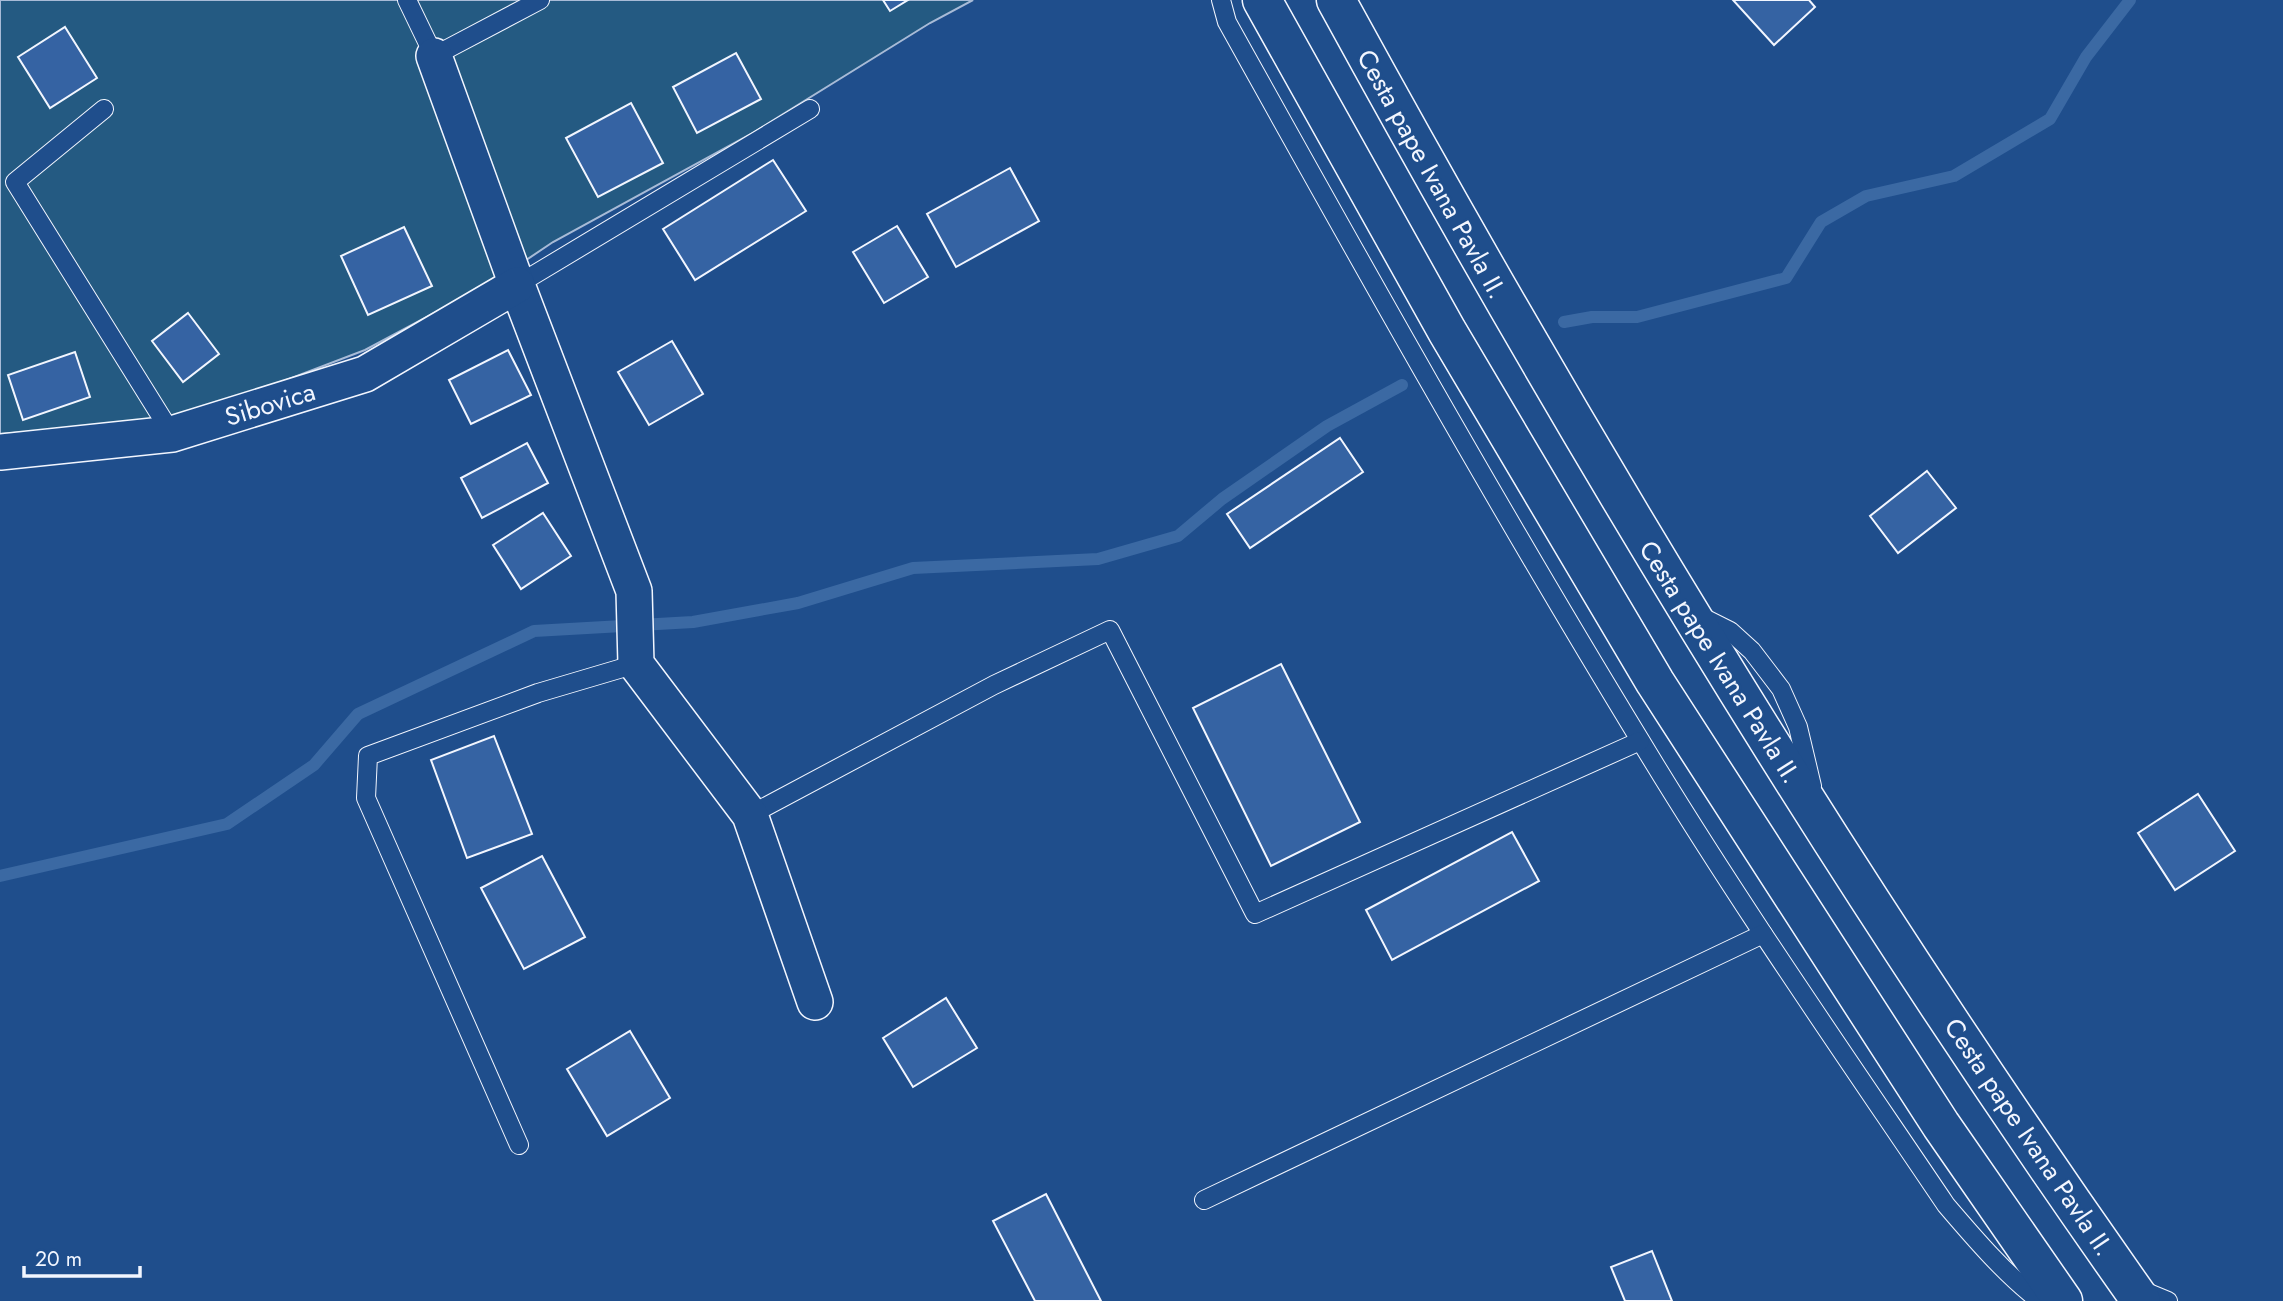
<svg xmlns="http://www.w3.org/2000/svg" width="2283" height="1301" font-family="Jost,sans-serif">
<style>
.green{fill:#245a82;stroke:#a8bbd7;stroke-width:2}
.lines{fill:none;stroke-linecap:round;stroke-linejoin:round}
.stream{stroke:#3b69a3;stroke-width:12}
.building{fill:#3563a3;stroke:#f2f6ff;stroke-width:2}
.lane-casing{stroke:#f2f6ff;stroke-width:20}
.street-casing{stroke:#f2f6ff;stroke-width:38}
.primary-casing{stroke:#f2f6ff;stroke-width:41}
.lane{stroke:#1f4e8c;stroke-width:18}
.street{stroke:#1f4e8c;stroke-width:35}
.primary{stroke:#1f4e8c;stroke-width:38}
.labels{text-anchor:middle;stroke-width:5;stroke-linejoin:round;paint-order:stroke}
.street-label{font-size:26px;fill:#f2f6ff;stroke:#1f4e8c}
</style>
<rect width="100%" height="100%" fill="#1f4e8c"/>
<polygon class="green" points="0,0 973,0 930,23 751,134 553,242 498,279 365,350 218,406 145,422 0,434"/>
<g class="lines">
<g class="stream">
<polyline points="1564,322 1592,317 1637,317 1786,278 1821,222 1866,196 1954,176 2050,119 2086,57 2130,0"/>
<polyline points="0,876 227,824 314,765 358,714 534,631 693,622 798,603 913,568 1098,559 1178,536 1222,499 1327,426 1402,385"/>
</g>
</g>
<g class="building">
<polygon points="883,0 908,0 890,11"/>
<polygon points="1733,0 1809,0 1815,7 1774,45"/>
<polygon points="65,27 97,78 50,108 18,57"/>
<polygon points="736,53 761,99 697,133 673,87"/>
<polygon points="631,103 663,163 598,197 566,138"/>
<polygon points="773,160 806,211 695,280 663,229"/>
<polygon points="1010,168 1039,221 956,267 927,214"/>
<polygon points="897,226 928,277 884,303 853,252"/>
<polygon points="404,227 432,286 368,315 341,256"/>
<polygon points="188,313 219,354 183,382 152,341"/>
<polygon points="672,341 703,394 649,425 618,372"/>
<polygon points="508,350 531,395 471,424 449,380"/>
<polygon points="75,352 90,397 23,420 8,375"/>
<polygon points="1340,438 1363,472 1250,548 1227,514"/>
<polygon points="527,443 548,483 482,518 461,478"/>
<polygon points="1927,471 1956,508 1898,553 1870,516"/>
<polygon points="543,513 571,556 521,589 493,545"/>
<polygon points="1281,664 1360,822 1271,866 1193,708"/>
<polygon points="494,736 532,834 467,858 431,760"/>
<polygon points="2198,794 2235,851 2175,890 2138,833"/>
<polygon points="1512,832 1539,881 1392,960 1366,910"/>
<polygon points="542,856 585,937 524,969 481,888"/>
<polygon points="946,998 977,1048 913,1087 883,1038"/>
<polygon points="630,1031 670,1098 607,1136 567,1069"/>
<polygon points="1046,1194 1101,1301 1035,1301 993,1221"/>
<polygon points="1652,1251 1672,1301 1625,1301 1611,1267"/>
</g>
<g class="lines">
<defs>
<g id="lane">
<polyline points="407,0 434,56 540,0"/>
<path d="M1221,0L1227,22C1361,263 1496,504 1640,740C1736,899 1842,1051 1946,1205C1975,1239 2005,1274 2040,1301"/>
<polyline points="104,109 15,182 172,434"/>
<polyline points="517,285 810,109"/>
<polyline points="1700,616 1730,631 1752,651 1781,689 1798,727 1812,786"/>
<polyline points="750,815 994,685 1110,630 1255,914 1640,741"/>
<polyline points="519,1145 366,798 368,756 538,693 636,664"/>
<polyline points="1204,1200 1763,934"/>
<polyline points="2139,1289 2168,1301"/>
</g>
<g id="street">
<polyline points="434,56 517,285 634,591 636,664 750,815 815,1002"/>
<polyline points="0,452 172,434 365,374 517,285"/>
</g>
<g id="primary">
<polyline points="1262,0 1447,331 1655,682 1941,1125 2063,1301"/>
<path d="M1336,0C1581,448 1846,884 2141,1301"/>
</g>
</defs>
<use href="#lane" class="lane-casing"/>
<use href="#street" class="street-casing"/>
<use href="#primary" class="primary-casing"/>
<use href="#lane" class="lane"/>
<use href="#street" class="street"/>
<use href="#primary" class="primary"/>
</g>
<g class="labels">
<g class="street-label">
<text transform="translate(1432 174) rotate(61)" y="9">Cesta pape Ivana Pavla II.</text>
<text transform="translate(270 404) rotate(-17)" y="9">Sibovica</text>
<text transform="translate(1720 662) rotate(58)" y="9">Cesta pape Ivana Pavla II.</text>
<text transform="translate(2029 1137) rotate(56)" y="9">Cesta pape Ivana Pavla II.</text>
</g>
</g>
<path d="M24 1266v10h116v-10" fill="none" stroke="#f2f6ff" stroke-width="3.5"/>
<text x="35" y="1266" font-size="21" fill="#f2f6ff" stroke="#1f4e8c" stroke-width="5" paint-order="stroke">20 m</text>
</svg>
